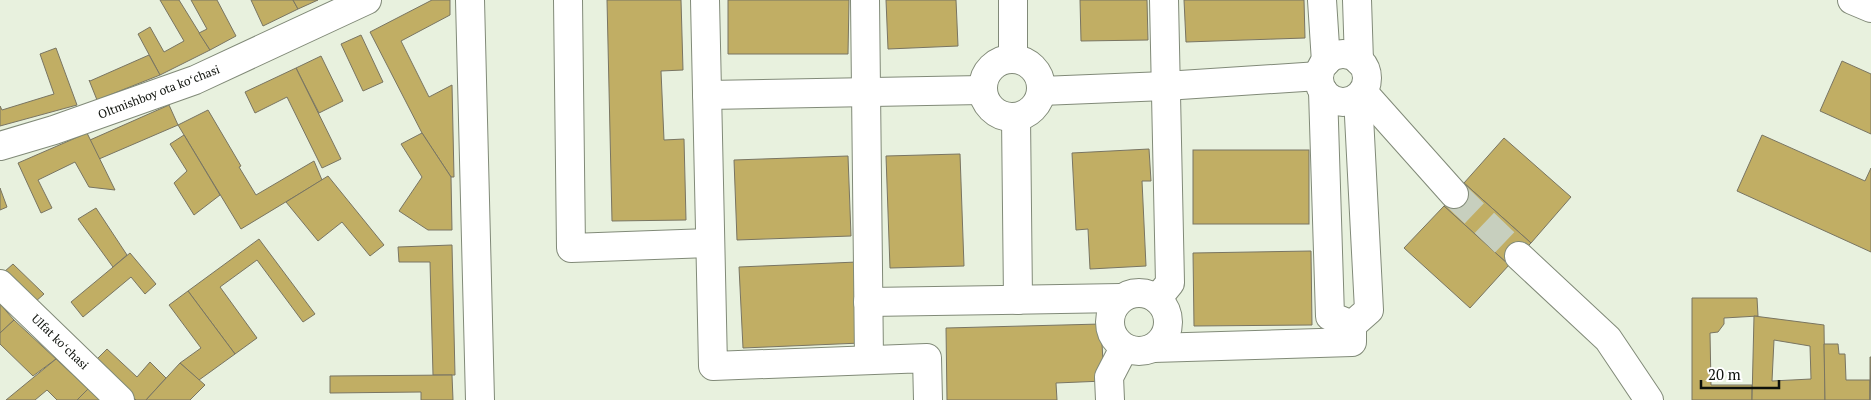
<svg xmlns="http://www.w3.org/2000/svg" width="1871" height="400" font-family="'PT Serif',serif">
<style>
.building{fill:#c1ae64;stroke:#797562;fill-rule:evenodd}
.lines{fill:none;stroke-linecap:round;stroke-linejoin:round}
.minor-tunnel{stroke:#c7cfbe;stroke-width:28;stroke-dasharray:28 14;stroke-linecap:butt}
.minor-casing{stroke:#818a78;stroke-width:30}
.minor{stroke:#fff;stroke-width:28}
.labels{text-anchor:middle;stroke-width:4;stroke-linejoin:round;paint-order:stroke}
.street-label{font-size:12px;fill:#0e110b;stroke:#fff}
</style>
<rect width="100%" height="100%" fill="#e8f1de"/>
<g class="building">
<polygon points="160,0 179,0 210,50 160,75 138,34 150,27 164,52 184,41"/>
<polygon points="191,0 217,0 236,36 210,50 199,33 207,29"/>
<polygon points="251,0 293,0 298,9 263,26"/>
<polygon points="293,0 318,0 298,9"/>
<polygon points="432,0 450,0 450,15 401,41 429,97 452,85 454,177 451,177 422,133 370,32"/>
<polygon points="607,0 681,0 683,70 661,71 664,140 684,139 686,220 612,221"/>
<polygon points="728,0 849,0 848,54 728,54"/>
<polygon points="886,0 956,0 958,46 888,49"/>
<polygon points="1080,0 1147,0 1148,40 1081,41"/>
<polygon points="1184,0 1304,0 1305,38 1186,42"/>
<polygon points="361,35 383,82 363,91 341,44"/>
<polygon points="56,48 77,105 0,126 0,106 2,110 54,94 40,54"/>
<polygon points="149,55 160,75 97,100 89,80 90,81"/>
<polygon points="321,56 343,101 319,113 296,68"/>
<polygon points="1842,61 1871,74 1871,134 1820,111"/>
<polygon points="296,68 341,159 322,168 287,97 255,113 245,92"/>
<polygon points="169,105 178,125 99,159 90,140"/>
<polygon points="208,110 241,166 239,167 256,195 314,161 322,180 241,229 178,125"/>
<polygon points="87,133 115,190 89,187 75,162 38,180 52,208 41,213 18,163"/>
<polygon points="422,133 451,177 452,230 428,230 399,211 422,177 401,144"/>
<polygon points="184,135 220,195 194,215 174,183 187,171 170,144"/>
<polygon points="1762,135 1865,181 1871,168 1871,252 1737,191"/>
<polygon points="1504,138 1571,197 1531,243 1464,183"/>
<polygon points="1149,149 1151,181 1142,181 1146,266 1090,269 1088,229 1076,230 1072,153"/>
<rect x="1193" y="150" width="116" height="74"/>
<polygon points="960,154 964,266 890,268 886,156"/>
<polygon points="848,156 851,236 737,240 734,160"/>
<polygon points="328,176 384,245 370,256 342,222 318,241 286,202"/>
<polygon points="1464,183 1531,243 1509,265 1444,206"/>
<polygon points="0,188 7,207 0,210"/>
<polygon points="1444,206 1509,265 1470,308 1404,248"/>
<polygon points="96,208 127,255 113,267 78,219"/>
<polygon points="259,239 315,314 303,322 257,260 220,287 257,338 235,354 188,291"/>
<polygon points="452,245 455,375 433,375 430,262 399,262 398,247"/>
<polygon points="1311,251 1312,325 1194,326 1193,253"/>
<polygon points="130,253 156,284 145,294 131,277 83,317 71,302"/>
<polygon points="857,262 861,343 743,348 739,267"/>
<polygon points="13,264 44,294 35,302 4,272"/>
<polygon points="188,291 235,354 199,380 180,363 201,348 169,305"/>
<polygon points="1692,298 1757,298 1758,316 1724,318 1724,324 1718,332 1710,333 1711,385 1752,385 1752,400 1692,400"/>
<polygon points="0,304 14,320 0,333"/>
<path d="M1754,316L1824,325L1825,400H1752ZM1774,340L1810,346L1811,379L1772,381Z"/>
<polygon points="14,320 56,359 33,376 0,344 0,333"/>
<polygon points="1101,324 1104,381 1056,383 1057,400 947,400 946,328"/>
<polygon points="1824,344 1838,344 1839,354 1845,354 1846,380 1870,380 1870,400 1825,400"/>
<polygon points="107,349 137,377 150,362 166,378 146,400 136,400 96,360"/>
<polygon points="1870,357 1871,357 1870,400"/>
<polygon points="56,359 88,389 77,400 57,400 47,390 35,400 6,400"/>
<polygon points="180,363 205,385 190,400 146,400"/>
<polygon points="452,375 453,400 421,400 421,392 330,393 330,376"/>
<polygon points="88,389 100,400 77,400"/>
</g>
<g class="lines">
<polyline class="minor-tunnel" points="1454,194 1519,256"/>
<defs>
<g id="minor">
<polyline points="470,0 480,400"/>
<polyline points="568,0 571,248 709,243"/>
<polyline points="705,0 713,366 927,358 928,400"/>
<polyline points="865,0 869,359"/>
<polyline points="1322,0 1326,62"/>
<polyline points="1357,0 1359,61"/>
<polyline points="1852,0 1871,8"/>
<circle cx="1343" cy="78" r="24"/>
<circle cx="1012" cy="88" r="29"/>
<polyline points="1013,59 1013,0"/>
<polyline points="1041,91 1165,86 1319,76"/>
<polyline points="1323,91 1330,316 1352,325"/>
<polyline points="1363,92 1454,194"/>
<polyline points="707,95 982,90"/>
<polyline points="1016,117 1018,300"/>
<polyline points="0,146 54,130 195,80 367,0"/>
<polyline points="1519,256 1608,339 1649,400"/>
<polyline points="0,284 120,400"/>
<circle cx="1139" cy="322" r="29"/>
<polyline points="1157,299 1170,283 1164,0"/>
<polyline points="868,302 1121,298"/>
<polyline points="1153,348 1352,342 1352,325 1369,310 1358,97"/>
<polyline points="1110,400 1109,377 1124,348"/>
</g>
</defs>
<use href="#minor" class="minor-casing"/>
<use href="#minor" class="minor"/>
</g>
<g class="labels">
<g class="street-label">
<text transform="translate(159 92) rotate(-21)" y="4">Oltmishboy ota koʻchasi</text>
<text transform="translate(60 342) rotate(44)" y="4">Ulfat koʻchasi</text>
</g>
</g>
<path d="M1701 380v8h78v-8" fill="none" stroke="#0e110b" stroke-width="2.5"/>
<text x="1708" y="380" font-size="15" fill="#0e110b" stroke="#ffffff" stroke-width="4" paint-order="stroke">20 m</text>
</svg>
